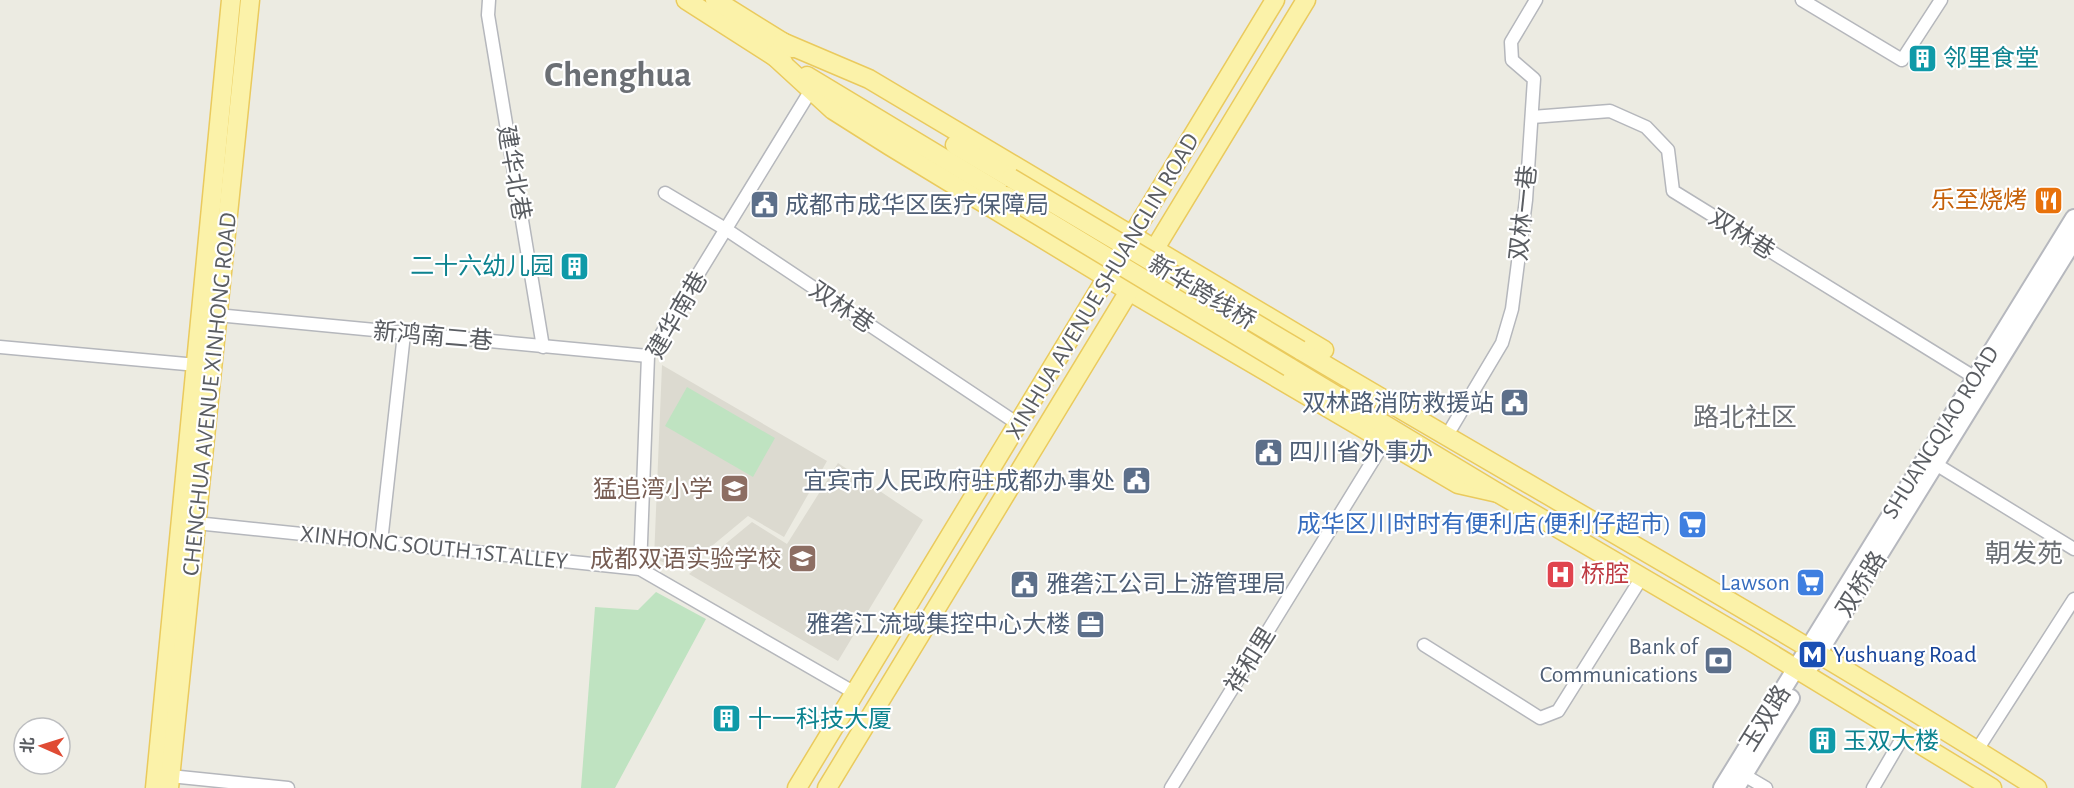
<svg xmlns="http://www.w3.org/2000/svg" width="2074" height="788" font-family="'Alegreya Sans','Noto Sans SC',sans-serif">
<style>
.education{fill:#dcdad0}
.green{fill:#bfe3c1}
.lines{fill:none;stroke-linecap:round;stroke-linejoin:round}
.minor-casing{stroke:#b5b7bc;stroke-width:15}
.secondary-casing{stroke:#b6b8be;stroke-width:20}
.primary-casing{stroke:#eaca5d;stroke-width:21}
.minor{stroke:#fff;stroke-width:12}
.secondary{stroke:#fff;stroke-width:16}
.primary{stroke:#fbf2a9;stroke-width:18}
.primary-bridge-casing{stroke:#eaca5d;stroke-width:21;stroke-linecap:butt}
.primary-bridge{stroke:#fbf2a9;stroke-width:18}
.labels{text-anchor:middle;stroke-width:4.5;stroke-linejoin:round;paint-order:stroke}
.culture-label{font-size:24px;fill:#0d838f;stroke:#fff;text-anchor:start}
.street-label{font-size:24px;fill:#5a5d62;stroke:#fff}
.food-label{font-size:24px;fill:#c56008;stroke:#fff;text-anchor:end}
.service-label{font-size:24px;fill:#4e5e75;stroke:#fff;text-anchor:end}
.education-label{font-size:24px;fill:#785e54;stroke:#fff;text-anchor:end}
.shop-label{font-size:24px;fill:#366cbe;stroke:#fff;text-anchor:end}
.health-label{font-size:24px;fill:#be3a42;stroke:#fff;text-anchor:start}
.transit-label{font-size:24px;fill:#164399;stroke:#fff;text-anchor:start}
.neighbourhood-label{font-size:26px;fill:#6b6f74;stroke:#fff}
.town-label{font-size:36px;font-weight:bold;fill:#6b6f74;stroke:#fff}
</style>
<rect width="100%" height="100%" fill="#ecebe2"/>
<g class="education">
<polygon points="662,365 827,461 784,537 748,516 684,569 654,559"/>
<polygon points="838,463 923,520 838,661 689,574 752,522 787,544"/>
</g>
<g class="green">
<polygon points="687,387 775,438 753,477 665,426"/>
<polygon points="656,592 706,619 615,788 581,788 595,607 638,610"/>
</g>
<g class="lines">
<defs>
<g id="minor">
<polyline points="489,0 488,15 543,347"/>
<polyline points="1802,0 1902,60 1941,0"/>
<polyline points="1532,117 1610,111 1646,127 1668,150 1673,191 1974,377"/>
<polyline points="665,193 727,230 1018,424"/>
<polyline points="217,315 648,356"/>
<polyline points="0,347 197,365"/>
<polyline points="1452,427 1502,343 1512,309 1526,200 1534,79 1512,60 1511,42 1536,0"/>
<polyline points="1929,460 2074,549"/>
<polyline points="196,523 640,569 855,693"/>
<polyline points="381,542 404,334"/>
<polyline points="640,569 648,356 811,90"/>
<polyline points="1424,645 1540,718 1558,711 1642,577"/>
<polyline points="1977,750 2074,599"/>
<polyline points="1744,775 1766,788"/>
<polyline points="170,776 288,788"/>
<polyline points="1171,788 1385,441"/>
<polyline points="1873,788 1904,735"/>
</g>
<g id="secondary">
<polyline points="1811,665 2074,240"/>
<polyline points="1722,788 2074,218"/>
<polyline points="1736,788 1791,698"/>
</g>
<g id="primary">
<polyline points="686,0 783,62"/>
<polyline points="715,0 792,48"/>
<polyline points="782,42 869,79 1324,350"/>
<polyline points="773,55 833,110 890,146 1129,291 1458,484 1498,493"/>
<polyline points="807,76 1006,196"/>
<polyline points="955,145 1011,178"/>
<path d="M1300,350C1546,496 1796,635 2037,788"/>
<polyline points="1289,367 1498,493 1749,640 1992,788"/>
<polyline points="155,788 231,0"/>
<polyline points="169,788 250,0"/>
<polyline points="797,788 1275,0"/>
<polyline points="827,788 1306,0"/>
</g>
</defs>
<use href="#minor" class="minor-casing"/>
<use href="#secondary" class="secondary-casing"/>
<use href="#primary" class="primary-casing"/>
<use href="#minor" class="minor"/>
<use href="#secondary" class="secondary"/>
<use href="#primary" class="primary"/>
<defs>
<g id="primary-bridge">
<polyline points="1011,178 1300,350"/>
<polyline points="1006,196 1289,367"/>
</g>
</defs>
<use href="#primary-bridge" class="primary-bridge-casing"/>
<use href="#primary-bridge" class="primary-bridge"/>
</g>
<defs>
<symbol id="building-square" viewBox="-11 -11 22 22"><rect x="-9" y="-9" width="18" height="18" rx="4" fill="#0f9aa8" stroke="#fff"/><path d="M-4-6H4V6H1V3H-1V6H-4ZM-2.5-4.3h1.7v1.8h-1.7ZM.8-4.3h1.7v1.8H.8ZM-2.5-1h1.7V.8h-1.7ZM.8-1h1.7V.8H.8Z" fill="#fff"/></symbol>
<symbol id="restaurant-square" viewBox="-11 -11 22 22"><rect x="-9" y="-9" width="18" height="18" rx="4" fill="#e8710a" stroke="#fff"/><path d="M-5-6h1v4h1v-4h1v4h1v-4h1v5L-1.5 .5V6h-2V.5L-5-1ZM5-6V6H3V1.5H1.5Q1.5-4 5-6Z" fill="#fff"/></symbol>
<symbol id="civic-square" viewBox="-11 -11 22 22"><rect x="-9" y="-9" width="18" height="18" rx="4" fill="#5c6f8a" stroke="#fff"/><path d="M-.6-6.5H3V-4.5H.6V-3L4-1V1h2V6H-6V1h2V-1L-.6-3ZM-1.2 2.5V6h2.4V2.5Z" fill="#fff"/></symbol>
<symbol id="school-square" viewBox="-11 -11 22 22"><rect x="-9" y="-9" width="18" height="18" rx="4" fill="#8d6e63" stroke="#fff"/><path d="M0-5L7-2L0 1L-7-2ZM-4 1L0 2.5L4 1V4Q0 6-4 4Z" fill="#fff"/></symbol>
<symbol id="supermarket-square" viewBox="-11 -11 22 22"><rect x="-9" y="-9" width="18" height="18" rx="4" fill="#3f7fe0" stroke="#fff"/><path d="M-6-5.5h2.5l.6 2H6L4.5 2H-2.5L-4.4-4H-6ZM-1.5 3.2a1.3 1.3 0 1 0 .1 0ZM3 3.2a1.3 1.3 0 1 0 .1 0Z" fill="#fff"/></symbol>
<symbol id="hospital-square" viewBox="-11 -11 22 22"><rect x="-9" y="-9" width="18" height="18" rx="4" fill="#e0444e" stroke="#fff"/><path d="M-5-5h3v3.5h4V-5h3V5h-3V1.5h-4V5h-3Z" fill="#fff"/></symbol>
<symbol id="office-square" viewBox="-11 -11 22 22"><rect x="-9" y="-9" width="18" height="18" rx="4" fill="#5c6f8a" stroke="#fff"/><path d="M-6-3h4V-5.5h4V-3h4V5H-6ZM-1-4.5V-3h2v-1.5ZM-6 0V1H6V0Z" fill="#fff"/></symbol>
<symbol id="metro-square" viewBox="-11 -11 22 22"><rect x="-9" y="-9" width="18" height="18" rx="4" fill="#1a4fb4" stroke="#fff"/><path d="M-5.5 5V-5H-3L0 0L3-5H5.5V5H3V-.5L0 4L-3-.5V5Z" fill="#fff"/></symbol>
<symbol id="bank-square" viewBox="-11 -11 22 22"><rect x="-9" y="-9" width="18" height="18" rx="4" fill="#5c6f8a" stroke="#fff"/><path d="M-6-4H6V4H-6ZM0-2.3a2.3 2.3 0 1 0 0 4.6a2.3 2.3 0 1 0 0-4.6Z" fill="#fff"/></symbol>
</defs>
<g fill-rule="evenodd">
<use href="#building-square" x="1906" y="42" width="33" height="33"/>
<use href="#restaurant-square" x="2032" y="184" width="33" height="33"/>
<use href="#civic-square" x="748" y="188" width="33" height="33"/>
<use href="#building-square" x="558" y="250" width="33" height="33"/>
<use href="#civic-square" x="1498" y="386" width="33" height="33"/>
<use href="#civic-square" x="1252" y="436" width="33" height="33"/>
<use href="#civic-square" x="1120" y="464" width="33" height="33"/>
<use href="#school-square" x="718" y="472" width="33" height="33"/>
<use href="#supermarket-square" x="1676" y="508" width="33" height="33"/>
<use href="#school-square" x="786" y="542" width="33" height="33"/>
<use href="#hospital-square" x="1544" y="558" width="33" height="33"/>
<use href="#supermarket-square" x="1794" y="566" width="33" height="33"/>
<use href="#civic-square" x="1008" y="568" width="33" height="33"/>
<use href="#office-square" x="1074" y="608" width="33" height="33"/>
<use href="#metro-square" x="1796" y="638" width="33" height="33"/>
<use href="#bank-square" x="1702" y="644" width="33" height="33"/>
<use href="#building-square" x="710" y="702" width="33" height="33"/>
<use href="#building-square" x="1806" y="724" width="33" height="33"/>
</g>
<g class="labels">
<g class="culture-label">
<text x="1943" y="66">邻里食堂</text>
<text x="554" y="274" text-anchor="end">二十六幼儿园</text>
<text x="748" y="727">十一科技大厦</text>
<text x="1843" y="749">玉双大楼</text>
</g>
<g class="street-label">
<text transform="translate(514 173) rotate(80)" y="8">建华北巷</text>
<text transform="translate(1523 213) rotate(-84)" y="8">双林一巷</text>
<text transform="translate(1742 234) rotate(32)" y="8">双林巷</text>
<text transform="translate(1102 286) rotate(-59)" y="8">XINHUA AVENUE SHUANGLIN ROAD</text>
<text transform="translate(1202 292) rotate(31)" y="8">新华跨线桥</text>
<text transform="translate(842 307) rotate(34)" y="8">双林巷</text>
<text transform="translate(677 315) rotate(-60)" y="8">建华南巷</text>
<text transform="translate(433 336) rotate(5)" y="8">新鸿南二巷</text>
<text transform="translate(209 394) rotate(-84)" y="8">CHENGHUA AVENUE XINHONG ROAD</text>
<text transform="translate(1940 432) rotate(-58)" y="8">SHUANGQIAO ROAD</text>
<text transform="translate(434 547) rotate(6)" y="8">XINHONG SOUTH 1ST ALLEY</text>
<text transform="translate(1861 584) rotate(-58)" y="8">双桥路</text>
<text transform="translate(1250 660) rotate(-58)" y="8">祥和里</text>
<text transform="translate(1765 718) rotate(-58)" y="8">玉双路</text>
</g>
<g class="food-label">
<text x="2027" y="208">乐至烧烤</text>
</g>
<g class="service-label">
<text x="785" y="213" text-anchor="start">成都市成华区医疗保障局</text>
<text x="1494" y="411">双林路消防救援站</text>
<text x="1289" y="460" text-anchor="start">四川省外事办</text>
<text x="1115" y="489">宜宾市人民政府驻成都办事处</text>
<text x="1046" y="592" text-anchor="start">雅砻江公司上游管理局</text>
<text x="1070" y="632">雅砻江流域集控中心大楼</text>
<text x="1698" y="654">Bank of<tspan x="1698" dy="28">Communications</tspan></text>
</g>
<g class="education-label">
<text x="713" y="497">猛追湾小学</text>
<text x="782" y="567">成都双语实验学校</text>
</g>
<g class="shop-label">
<text x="1671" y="532">成华区川时时有便利店(便利仔超市)</text>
<text x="1790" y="590">Lawson</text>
</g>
<g class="health-label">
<text x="1581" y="582">桥腔</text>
</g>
<g class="transit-label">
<text x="1833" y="662">Yushuang Road</text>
</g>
<g class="neighbourhood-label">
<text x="1745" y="426">路北社区</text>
<text x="2024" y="562">朝发苑</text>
</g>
<g class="town-label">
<text x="618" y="86">Chenghua</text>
</g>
</g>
<g transform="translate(42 746) rotate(273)"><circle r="28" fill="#ffffff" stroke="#bdbec0" stroke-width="1.5"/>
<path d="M0-4.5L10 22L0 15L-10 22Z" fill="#e04b34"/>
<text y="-9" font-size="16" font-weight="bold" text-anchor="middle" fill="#5a5d62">北</text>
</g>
</svg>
